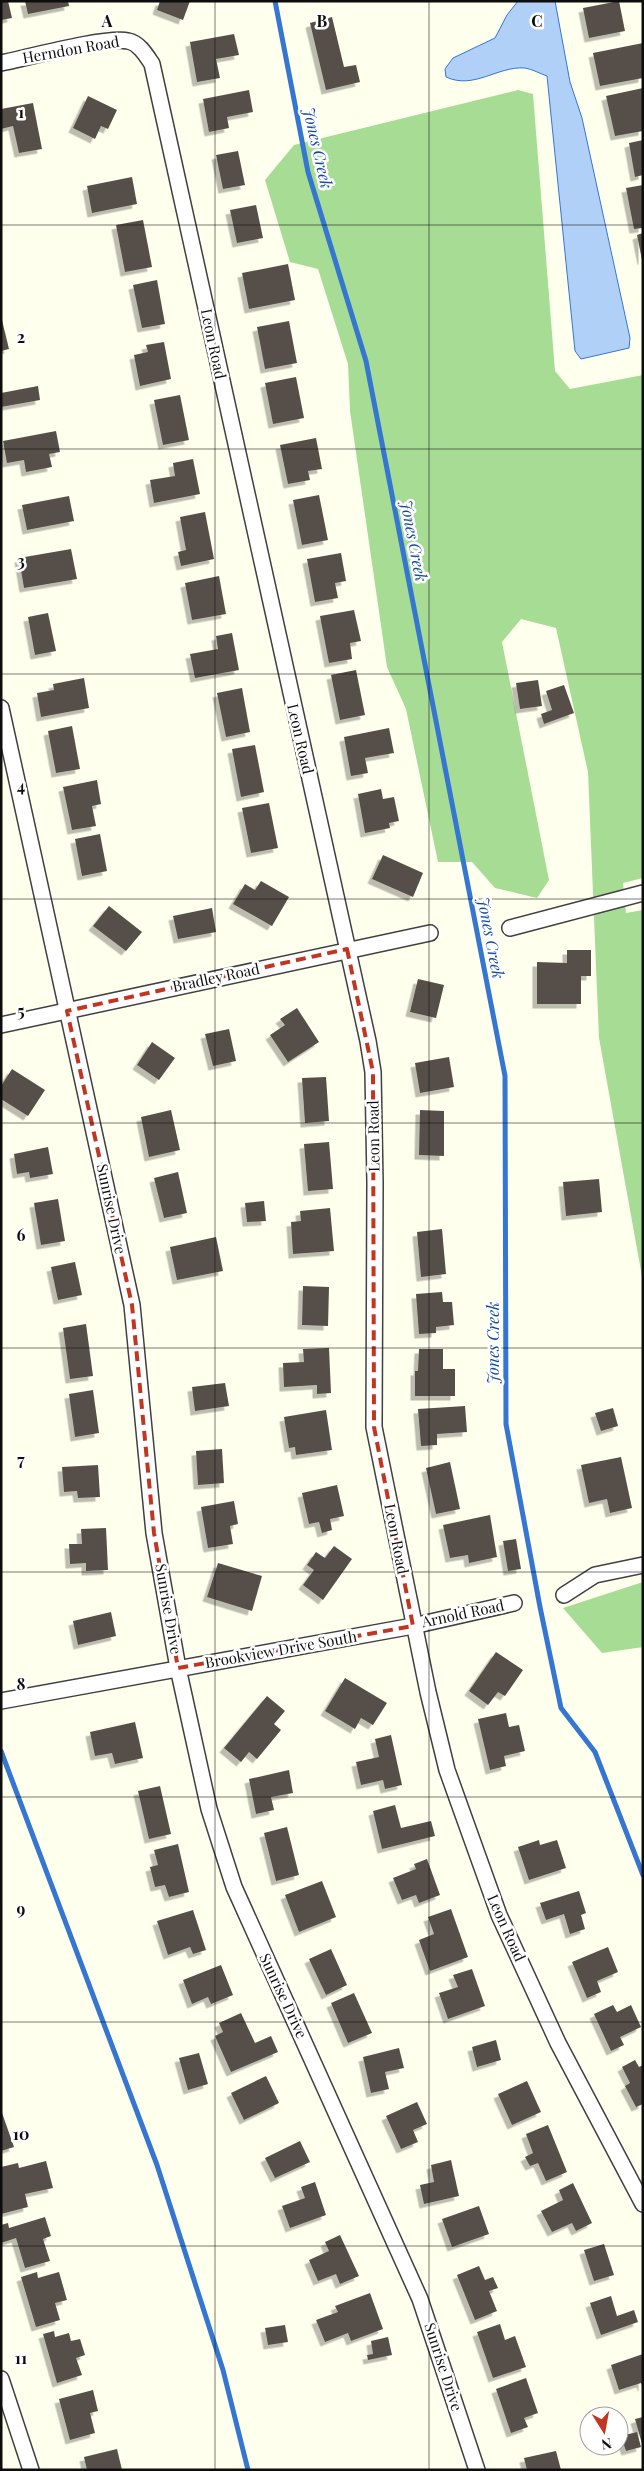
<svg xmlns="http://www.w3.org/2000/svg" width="644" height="2471" font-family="'Playfair Display',serif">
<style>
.forest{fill:#a7dc94}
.water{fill:#b0d0f8;stroke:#3476d1}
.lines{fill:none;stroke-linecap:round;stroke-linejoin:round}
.stream{stroke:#3476d1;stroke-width:5}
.building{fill:#565049;filter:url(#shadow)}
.minor-casing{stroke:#404040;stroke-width:18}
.minor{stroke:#fff;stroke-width:15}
.marked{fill:none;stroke:#c13621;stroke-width:4;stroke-dasharray:10 6;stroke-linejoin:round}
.grid{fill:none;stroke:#0d0d0d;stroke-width:1;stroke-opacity:0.55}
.labels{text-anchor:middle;stroke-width:5;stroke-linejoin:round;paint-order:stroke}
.street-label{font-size:15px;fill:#0d0d0d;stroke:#fff}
.water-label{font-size:16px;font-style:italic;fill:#1249a2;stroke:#fff}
.grid-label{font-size:16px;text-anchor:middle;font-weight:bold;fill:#0d0d0d;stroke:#fff;stroke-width:5;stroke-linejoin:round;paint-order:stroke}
</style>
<defs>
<filter id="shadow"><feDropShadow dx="-4.5" dy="4.5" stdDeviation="0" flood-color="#0004"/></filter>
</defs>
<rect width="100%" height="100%" fill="#ffffed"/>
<g class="forest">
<polygon points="518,90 533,94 555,371 570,389 643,375 643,878 623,883 626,913 643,910 643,1282 599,1038 588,772 556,628 521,619 502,642 549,880 537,898 495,888 472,862 438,862 406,709 387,667 350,411 348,364 318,269 290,262 265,180 294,145"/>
<polygon points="643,1582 643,1647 602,1653 563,1608"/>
</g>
<path class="water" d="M518,1H555L570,82L582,118L630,338L629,348L581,359L575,351L547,76C541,74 532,69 525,68C497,66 474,90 446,77L445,69L453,58L495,38L507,15Z"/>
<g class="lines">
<g class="stream">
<polyline points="275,1 308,172 366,361 505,1076 506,1424 540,1607 561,1708 595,1752 643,1875"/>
<polyline points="1,1751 157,2165 223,2370 248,2470"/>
</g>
</g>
<g class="building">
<polygon points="1,1 8,1 12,18 1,20"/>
<polygon points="25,1 68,1 69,6 28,14"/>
<polygon points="160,1 190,1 183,20 157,10"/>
<polygon points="619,1 625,31 589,38 583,8"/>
<polygon points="332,17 344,67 356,65 360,82 326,90 310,23"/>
<polygon points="234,34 239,55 216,59 220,78 197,82 190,42"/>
<polygon points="643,43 643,78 600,86 593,53"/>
<polygon points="643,88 643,131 615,136 606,96"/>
<polygon points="249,90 253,112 227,117 229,128 209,132 203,99"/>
<polygon points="88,96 117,110 108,129 101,126 95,139 73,128"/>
<polygon points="33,103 42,149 19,153 13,126 1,129 1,109"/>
<polygon points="643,140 643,175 635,177 629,143"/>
<polygon points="238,151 245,185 223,189 216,155"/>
<polygon points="132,177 137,204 92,213 87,186"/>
<polygon points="643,185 643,228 634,229 626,188"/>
<polygon points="256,205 263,238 237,243 230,210"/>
<polygon points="143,220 152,267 125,272 116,225"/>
<polygon points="643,233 643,260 642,260 637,235"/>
<polygon points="288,264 295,300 249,309 242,273"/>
<polygon points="157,280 165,324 142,328 133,285"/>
<polygon points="1,316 9,349 1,351"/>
<polygon points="289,321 297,363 265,369 257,327"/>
<polygon points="164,342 171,379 140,386 134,355 148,352 146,345"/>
<polygon points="296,377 304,418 273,424 265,383"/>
<polygon points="38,386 40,400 1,407 1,393"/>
<polygon points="180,395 189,440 163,445 154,400"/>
<polygon points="56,431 60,452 49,454 52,467 26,472 24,460 7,463 3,441"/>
<polygon points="316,438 322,469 308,471 310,480 288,484 280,445"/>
<polygon points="193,459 200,494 154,503 150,480 175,476 173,463"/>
<polygon points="319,495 328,540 302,545 293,500"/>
<polygon points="69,496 74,521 27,530 22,505"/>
<polygon points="205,512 214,559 181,566 178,552 186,550 180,517"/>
<polygon points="71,549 77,579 24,588 19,558"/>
<polygon points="341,553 346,581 335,583 338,598 315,602 307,559"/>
<polygon points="219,576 226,614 192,620 185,583"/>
<polygon points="354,610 361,641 350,643 352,659 329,663 320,616"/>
<polygon points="48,613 56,651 35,655 28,617"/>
<polygon points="232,633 239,670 195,678 190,654 218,649 216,636"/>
<polygon points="356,670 365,715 340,720 331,675"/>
<polygon points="84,678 89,708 41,717 37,693 54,690 53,684"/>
<polygon points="538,680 542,706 520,709 516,683"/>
<polygon points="564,685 574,713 544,724 541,714 552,710 546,691"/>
<polygon points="242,688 250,732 226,737 217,693"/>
<polygon points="72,726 80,769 56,773 48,731"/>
<polygon points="389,728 394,753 365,758 368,773 351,776 344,737"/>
<polygon points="255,745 264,792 241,797 232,749"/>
<polygon points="97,780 101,804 92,806 96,826 72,830 63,787"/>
<polygon points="381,789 383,799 394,797 399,821 389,823 390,828 365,833 358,794"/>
<polygon points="269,803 278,848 251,853 242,808"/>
<polygon points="100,834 107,871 82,876 75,839"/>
<polygon points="383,855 423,873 413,897 372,879"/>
<polygon points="261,881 289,897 272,926 233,904 245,884 255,890"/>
<polygon points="109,906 142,932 126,951 93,926"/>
<polygon points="212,908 216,932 178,939 173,916"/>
<polygon points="567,950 591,950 591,976 581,976 581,1004 537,1004 537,962 567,963"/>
<polygon points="418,979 444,985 436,1018 410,1012"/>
<polygon points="297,1008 319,1042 288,1062 270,1035 285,1025 280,1019"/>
<polygon points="229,1029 236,1061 213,1066 205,1034"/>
<polygon points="152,1042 175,1058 159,1080 137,1065"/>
<polygon points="449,1057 454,1087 420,1093 415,1063"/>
<polygon points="12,1069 45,1090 28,1116 1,1099 1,1086"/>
<polygon points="326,1077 329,1121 305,1123 302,1078"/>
<polygon points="171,1110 180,1150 149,1157 141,1117"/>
<polygon points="420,1110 444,1111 444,1156 419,1155"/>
<polygon points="329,1142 333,1189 308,1191 304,1144"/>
<polygon points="48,1147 53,1174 30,1178 29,1172 17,1174 14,1154"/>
<polygon points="178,1172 187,1213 164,1218 154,1178"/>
<polygon points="599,1179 602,1212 566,1216 563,1182"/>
<polygon points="58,1199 65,1241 41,1245 34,1203"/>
<polygon points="264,1201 266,1221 247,1222 245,1203"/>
<polygon points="330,1208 334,1251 293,1254 291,1222 301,1221 300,1211"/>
<polygon points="442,1229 446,1274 421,1277 417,1232"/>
<polygon points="216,1237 223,1271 177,1280 170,1247"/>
<polygon points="75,1262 82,1295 58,1300 51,1267"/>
<polygon points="303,1286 329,1287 328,1326 302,1325"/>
<polygon points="442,1292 443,1302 452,1302 454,1325 436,1327 436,1333 419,1334 416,1294"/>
<polygon points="86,1324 93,1376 70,1379 63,1328"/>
<polygon points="329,1348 331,1393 317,1394 317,1385 284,1387 283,1363 304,1362 303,1349"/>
<polygon points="419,1349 443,1349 443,1369 455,1369 455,1396 415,1396 415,1371 418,1371"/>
<polygon points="225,1383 229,1406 195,1411 192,1387"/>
<polygon points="93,1390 99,1433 75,1437 69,1394"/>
<polygon points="465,1406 467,1432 437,1434 437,1445 421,1446 418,1409"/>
<polygon points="613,1408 618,1426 601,1431 595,1413"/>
<polygon points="326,1410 332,1450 296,1455 295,1447 289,1448 284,1417"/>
<polygon points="222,1449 224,1483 198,1485 196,1451"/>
<polygon points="621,1457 632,1508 610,1513 607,1499 589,1503 581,1465"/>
<polygon points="450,1462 460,1509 436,1514 426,1468"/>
<polygon points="98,1465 100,1497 78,1498 77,1491 64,1492 62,1467"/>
<polygon points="337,1485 344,1516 330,1519 332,1530 322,1533 319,1522 309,1524 302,1493"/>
<polygon points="234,1501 238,1524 230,1526 233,1544 208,1548 201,1507"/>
<polygon points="490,1515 497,1557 469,1563 468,1555 450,1558 443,1525"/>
<polygon points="106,1528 108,1570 86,1571 86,1563 70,1564 69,1544 82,1544 81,1529"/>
<polygon points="516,1539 521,1569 508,1571 503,1541"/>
<polygon points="334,1546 352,1559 323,1600 303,1585 314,1570 307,1565 316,1552 325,1558"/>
<polygon points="218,1563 262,1576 252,1611 207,1597"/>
<polygon points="111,1612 116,1636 78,1645 73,1621"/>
<polygon points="496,1652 523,1670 505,1696 498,1692 488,1705 469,1691"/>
<polygon points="345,1678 387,1703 373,1725 361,1718 355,1729 325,1711"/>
<polygon points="267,1696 285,1711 274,1724 281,1730 257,1759 249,1752 241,1762 224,1748"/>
<polygon points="506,1713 509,1727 519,1725 525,1751 504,1756 506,1766 490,1770 478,1719"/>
<polygon points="135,1722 143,1758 115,1764 112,1753 95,1756 90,1732"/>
<polygon points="391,1735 402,1785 385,1789 383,1780 361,1785 356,1762 379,1757 375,1739"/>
<polygon points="289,1770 293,1793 271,1797 274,1810 256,1814 249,1779"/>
<polygon points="160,1786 171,1834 149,1839 138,1791"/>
<polygon points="395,1805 401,1828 431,1821 435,1836 382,1849 373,1811"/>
<polygon points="287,1827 299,1875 276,1881 264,1833"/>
<polygon points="539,1840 540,1845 557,1840 566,1868 529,1880 518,1847"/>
<polygon points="178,1844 189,1892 169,1897 165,1885 155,1887 150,1867 158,1865 154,1850"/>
<polygon points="427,1859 440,1895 419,1903 416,1895 402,1900 393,1878 416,1869 414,1864"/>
<polygon points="322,1881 336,1917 299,1932 285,1895"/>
<polygon points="579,1891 586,1913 581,1915 585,1929 570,1934 564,1914 546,1920 540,1903"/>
<polygon points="451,1909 468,1957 430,1971 419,1940 434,1934 428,1917"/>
<polygon points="193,1910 206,1950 193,1954 190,1947 168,1955 157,1921"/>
<polygon points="608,1947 618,1972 597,1981 601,1992 587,1998 572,1962"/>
<polygon points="331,1949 347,1985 326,1995 309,1959"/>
<polygon points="221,1965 233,1995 211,2004 208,1997 192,2004 183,1980"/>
<polygon points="472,1969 485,2006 448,2019 439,1993 458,1987 453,1975"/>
<polygon points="354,1993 372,2033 348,2043 331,2003"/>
<polygon points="613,2005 617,2012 631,2005 641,2027 620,2037 624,2045 611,2051 594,2014"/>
<polygon points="241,2013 255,2043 271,2036 278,2052 231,2072 215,2036 223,2032 219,2023"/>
<polygon points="496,2040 501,2060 477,2067 472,2047"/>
<polygon points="399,2048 404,2068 385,2072 389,2089 371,2093 363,2057"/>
<polygon points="199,2053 208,2084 188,2090 179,2058"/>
<polygon points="635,2060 639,2067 643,2065 643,2104 636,2107 625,2086 630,2083 622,2067"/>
<polygon points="266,2076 279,2103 244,2120 231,2093"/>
<polygon points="527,2081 541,2112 512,2125 498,2094"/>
<polygon points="417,2102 427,2124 413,2130 418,2142 401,2149 386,2116"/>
<polygon points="1,2110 14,2147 1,2151"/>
<polygon points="548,2125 567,2172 546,2181 538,2163 530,2166 525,2157 533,2153 526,2134"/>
<polygon points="300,2141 310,2162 275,2178 265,2158"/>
<polygon points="451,2160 459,2196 424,2204 420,2185 434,2182 431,2165"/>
<polygon points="46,2161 53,2188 25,2194 28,2207 1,2214 1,2167 18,2163 19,2168"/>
<polygon points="315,2182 326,2215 290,2228 282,2206 305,2198 301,2187"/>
<polygon points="573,2183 592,2223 576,2231 572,2223 552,2232 541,2211 563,2200 559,2190"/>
<polygon points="479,2206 489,2234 452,2247 442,2219"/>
<polygon points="45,2217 51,2236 43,2239 50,2261 25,2268 16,2238 1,2243 1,2225 8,2223 9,2228"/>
<polygon points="340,2235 359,2276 340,2284 336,2274 318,2281 309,2260 329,2251 325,2242"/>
<polygon points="604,2244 614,2275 594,2281 584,2250"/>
<polygon points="479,2266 485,2280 493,2277 498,2288 489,2291 497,2311 475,2320 457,2275"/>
<polygon points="37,2272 38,2278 59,2272 67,2300 55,2303 60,2320 36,2327 21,2277"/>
<polygon points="370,2293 383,2329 351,2341 348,2333 325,2342 316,2320 338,2312 335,2306"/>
<polygon points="611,2296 617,2316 634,2310 638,2322 601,2335 590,2303"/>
<polygon points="500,2324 505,2340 515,2336 526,2367 493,2378 477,2332"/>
<polygon points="285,2325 288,2342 268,2345 265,2328"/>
<polygon points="54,2331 55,2337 69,2333 71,2341 80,2339 85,2355 76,2358 82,2375 57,2383 43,2334"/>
<polygon points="388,2337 392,2355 368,2360 367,2355 373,2354 371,2341"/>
<polygon points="643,2354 643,2388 641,2383 619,2390 611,2365"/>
<polygon points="526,2378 538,2413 524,2418 528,2427 511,2433 496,2389"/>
<polygon points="93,2390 98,2411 90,2413 95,2433 70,2440 59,2399"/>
<polygon points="643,2417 643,2444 642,2444 635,2419"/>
<polygon points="637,2432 641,2447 626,2451 621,2436"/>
<polygon points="117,2449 122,2470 87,2470 84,2457"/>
<polygon points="556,2451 561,2470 527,2470 524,2458"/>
</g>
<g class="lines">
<defs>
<g id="minor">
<path d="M1,63C26,58 107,36 128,41C139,43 146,55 152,64L368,1041L373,1072L375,1183L374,1427L428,1692L447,1770L499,1915L558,2043L643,2204"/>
<polyline points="1,708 132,1305 154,1533 178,1668 209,1809 234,1887 420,2299 477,2470"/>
<polyline points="510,928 643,893"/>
<polyline points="1,1025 430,933"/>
<polyline points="564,1595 595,1575 643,1565"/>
<polyline points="1,1701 413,1626 514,1603"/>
<polyline points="1,2379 31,2470"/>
</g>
</defs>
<use href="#minor" class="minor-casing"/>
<use href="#minor" class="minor"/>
</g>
<path class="marked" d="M347,949L373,1072L374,1427L413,1626L178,1668L154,1533L132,1305L67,1011Z"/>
<path class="grid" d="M215,1V2470M429,1V2470M1,225H643M1,449H643M1,674H643M1,899H643M1,1123H643M1,1348H643M1,1572H643M1,1797H643M1,2022H643M1,2246H643"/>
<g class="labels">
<g class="street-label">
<text transform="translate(71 50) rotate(-10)" y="5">Herndon Road</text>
<text transform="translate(213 344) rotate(78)" y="5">Leon Road</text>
<text transform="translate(300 739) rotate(77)" y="5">Leon Road</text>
<text transform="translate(216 978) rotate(-12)" y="5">Bradley Road</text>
<text transform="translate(374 1136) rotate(-91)" y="5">Leon Road</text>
<text transform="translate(111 1209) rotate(78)" y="5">Sunrise Drive</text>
<text transform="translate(396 1539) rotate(79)" y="5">Leon Road</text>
<text transform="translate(168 1609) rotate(80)" y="5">Sunrise Drive</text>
<text transform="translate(463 1614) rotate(-12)" y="5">Arnold Road</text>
<text transform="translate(281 1650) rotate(-10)" y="5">Brookview Drive South</text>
<text transform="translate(506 1928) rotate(66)" y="5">Leon Road</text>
<text transform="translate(283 1996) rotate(65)" y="5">Sunrise Drive</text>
<text transform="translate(443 2367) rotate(72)" y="5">Sunrise Drive</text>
</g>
<g class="water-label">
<text transform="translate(318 148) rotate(77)" y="6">Jones Creek</text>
<text transform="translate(414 541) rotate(79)" y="6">Jones Creek</text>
<text transform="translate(491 938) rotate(79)" y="6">Jones Creek</text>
<text transform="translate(493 1343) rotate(-90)" y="6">Jones Creek</text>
</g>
</g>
<g class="grid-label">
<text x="107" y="27">A</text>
<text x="322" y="27">B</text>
<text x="537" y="27">C</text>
<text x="21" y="118">1</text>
<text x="21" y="343">2</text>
<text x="21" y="567">3</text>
<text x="21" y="792">4</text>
<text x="21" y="1017">5</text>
<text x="21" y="1241">6</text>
<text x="21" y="1466">7</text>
<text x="21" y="1690">8</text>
<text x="21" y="1915">9</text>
<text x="21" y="2140">10</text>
<text x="21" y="2364">11</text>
</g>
<rect width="644" height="2471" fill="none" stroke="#0d0d0d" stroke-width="5"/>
<g transform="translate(604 2431) rotate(169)"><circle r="24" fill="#ffffff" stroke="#9e9e9e"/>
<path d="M0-4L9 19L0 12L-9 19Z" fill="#c13621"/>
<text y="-8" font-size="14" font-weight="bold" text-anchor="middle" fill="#0d0d0d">N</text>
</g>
</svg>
